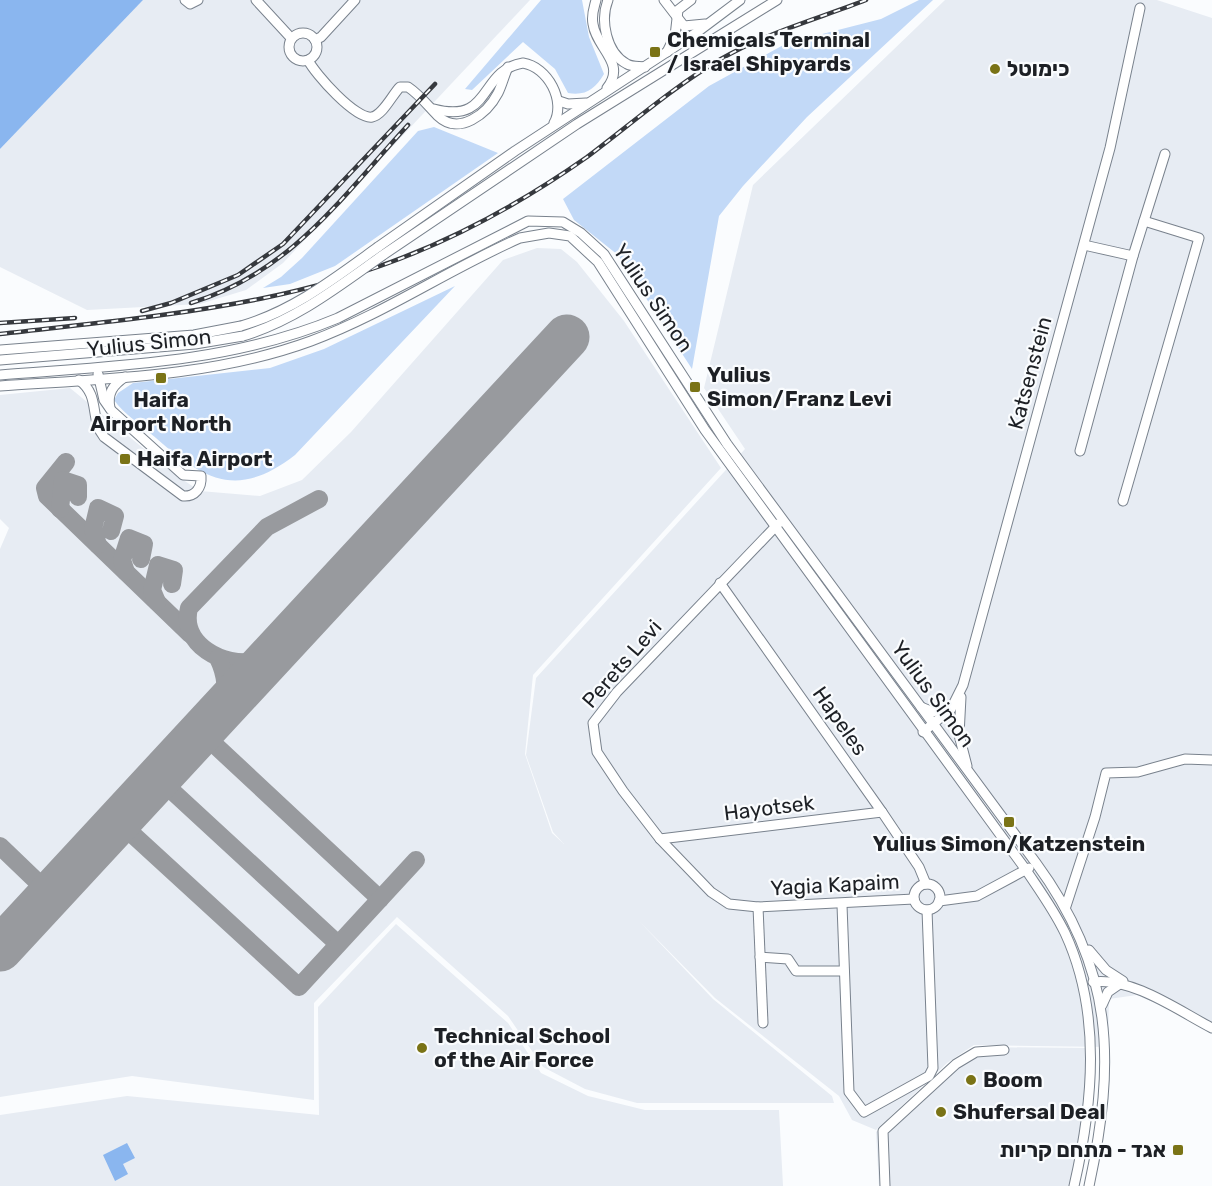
<svg xmlns="http://www.w3.org/2000/svg" width="1212" height="1186" font-family="Rubik,'Noto Sans Hebrew',sans-serif">
<style>
.built{fill:#e7ecf3}
.green{fill:#c2d9f7}
.water{fill:#8ab6ef}
.lines{fill:none;stroke-linecap:round;stroke-linejoin:round}
.taxiway{stroke:#989a9e;stroke-width:18}
.runway{stroke:#989a9e;stroke-width:45}
.minor-casing{stroke:#79828d;stroke-width:11}
.minor{stroke:#fff;stroke-width:9}
.rail-casing{stroke:#36393e;stroke-width:4.5}
.rail{stroke:#fafcfe;stroke-width:2;stroke-dasharray:7;stroke-linecap:butt}
.minor-bridge-casing{stroke:#79828d;stroke-width:11;stroke-linecap:butt}
.minor-bridge{stroke:#fff;stroke-width:9}
.poi-dot{fill:#7a7316;stroke:#fafcfe;stroke-width:2}
.labels{text-anchor:middle;stroke-width:4.5;stroke-linejoin:round;paint-order:stroke}
.poi-label{font-size:21px;font-weight:bold;fill:#1d2025;stroke:#fafcfe;text-anchor:start}
.street-label{font-size:21px;fill:#1d2025;stroke:#fafcfe}
</style>
<rect width="100%" height="100%" fill="#fafcfe"/>
<g class="built">
<polygon points="143,0 530,0 283,263 246,290 200,304 87,310 0,267 0,149"/>
<polygon points="945,0 1157,0 1212,18 1212,1028 1137,995 1109,999 1108,1047 974,1045 947,1063 876,1130 852,1120 839,1096 715,998 639,921 713,999 832,1096 834,1103 637,1103 585,1089 543,1067 508,1016 397,917 314,1003 314,1100 132,1076 0,1097 0,549 9,528 0,519 0,395 70,388 177,476 200,491 260,496 302,480 351,432 503,260 537,248 561,249 577,262 624,321 721,468 533,675 525,754 552,833 564,844 553,832 526,755 536,678 745,449 704,388 753,185"/>
<polygon points="396,924 508,1023 541,1073 588,1096 645,1110 779,1110 783,1186 0,1186 0,1115 127,1096 319,1115 318,1007"/>
<polygon points="976,1047 1087,1048 1087,1103 1070,1186 879,1186 876,1132 949,1065"/>
</g>
<g class="green">
<path d="M541,0H582L589,37L604,74C595,89 586,96 568,93L555,69L523,42L472,90L465,89Z"/>
<polygon points="919,0 933,0 807,117 743,186 719,216 692,369 618,255 574,220 563,199 709,86 787,43 881,19"/>
<polygon points="434,127 498,153 335,266 290,284 263,288 281,277 302,258 418,131"/>
<path d="M455,286L295,455C238,499 205,481 156,438C142,426 124,414 114,400L118,393L133,383L270,368L324,349Z"/>
</g>
<g class="water">
<polygon points="0,0 143,0 0,149"/>
<polygon points="127,1143 135,1158 123,1164 128,1174 115,1181 103,1155"/>
</g>
<g class="lines">
<g class="taxiway">
<polyline points="66,462 45,488 47,496 190,634"/>
<polyline points="60,509 63,480 78,485 78,497"/>
<polyline points="98,545 93,529 98,508 115,516 111,531"/>
<polyline points="126,572 122,560 129,538 144,544 141,559"/>
<polyline points="157,602 152,590 158,565 174,570 172,584"/>
<path d="M273,654C268,656 262,660 256,661C223,668 180,644 189,608L267,527L319,499"/>
<path d="M218,658C227,677 227,690 222,709"/>
<polyline points="201,732 380,899"/>
<polyline points="158,778 338,944"/>
<polyline points="118,821 299,987 416,860"/>
<polyline points="0,846 50,894"/>
</g>
<polyline class="runway" points="0,949 567,337"/>
<defs>
<g id="minor">
<polyline points="185,0 190,4 198,0"/>
<polyline points="256,0 291,38"/>
<path d="M596,0C594,8 591,15 593,24C596,48 627,63 607,88"/>
<path d="M608,0C600,20 606,53 627,64C632,67 639,66 645,67"/>
<polyline points="664,0 684,26 705,24"/>
<circle cx="303" cy="47" r="14"/>
<polyline points="315,40 321,37 355,0"/>
<polyline points="667,52 675,36 678,10 691,0"/>
<path d="M308,60C315,74 356,120 372,117C383,115 392,95 400,87H408C420,95 428,106 438,116C459,136 487,114 498,93C502,85 504,76 508,67"/>
<polyline points="559,101 568,104 586,103"/>
<path d="M434,109C493,125 478,70 523,63C548,67 566,101 554,123"/>
<polyline points="1084,245 1133,256"/>
<polyline points="378,247 515,151 696,33 740,0"/>
<polyline points="383,255 577,124 777,0"/>
<polyline points="0,350 194,335 241,326"/>
<polyline points="0,360 195,344 243,336"/>
<path d="M0,375C114,366 231,363 338,318L528,221L563,222L581,233L604,254L727,444L1036,863C1114,969 1116,1061 1089,1186"/>
<path d="M79,380C101,396 89,419 104,437L183,496C195,497 202,488 201,476L183,475L111,410L104,400L98,374"/>
<path d="M0,386C103,379 213,377 311,341C384,314 449,269 520,238L549,233L570,236L598,262L705,430L1026,870C1040,891 1054,910 1065,933C1102,1013 1093,1103 1074,1186"/>
<path d="M110,408C107,393 113,385 125,377"/>
<polyline points="1080,451 1133,256 1165,154"/>
<polyline points="1123,501 1199,238 1144,221"/>
<polyline points="778,524 617,692 593,723 597,752 623,791 660,839 711,892 729,904 758,907 914,899"/>
<polyline points="720,583 882,812 919,867 926,884"/>
<polyline points="961,697 959,735 967,766"/>
<polyline points="921,707 933,712 950,706"/>
<polyline points="923,732 951,709 963,685 1110,148 1140,8"/>
<polyline points="660,839 882,812"/>
<circle cx="927" cy="897" r="13"/>
<polyline points="939,901 977,896 1029,868"/>
<polyline points="842,905 849,1092 864,1112 929,1076 933,1068 927,910"/>
<polyline points="1066,906 1095,817 1106,773 1138,772 1185,759 1212,760"/>
<polyline points="758,907 763,1023"/>
<polyline points="1089,950 1106,970 1123,981"/>
<polyline points="760,957 788,959 796,971 844,971"/>
<path d="M1093,982C1132,977 1179,1011 1212,1028"/>
<polyline points="1102,1005 1108,992 1121,983"/>
<polyline points="885,1186 883,1131 956,1064 976,1052 1004,1050"/>
</g>
</defs>
<use href="#minor" class="minor-casing"/>
<use href="#minor" class="minor"/>
<defs>
<g id="rail">
<path d="M191,303C291,272 340,199 408,125"/>
<polyline points="142,311 171,303 238,275 283,244 435,84"/>
<polyline points="0,323 75,318"/>
<path d="M0,334C162,315 311,306 461,232C504,211 547,185 587,157C631,124 673,87 721,59C766,33 817,19 866,0"/>
</g>
</defs>
<use href="#rail" class="rail-casing"/>
<use href="#rail" class="rail"/>
<defs>
<g id="minor-bridge">
<path d="M241,326C293,311 335,278 378,247"/>
<path d="M243,336C296,320 339,286 383,255"/>
</g>
</defs>
<use href="#minor-bridge" class="minor-bridge-casing"/>
<use href="#minor-bridge" class="minor-bridge"/>
</g>
<g class="poi-dot">
<rect x="649" y="46" width="12" height="12" rx="3"/>
<circle cx="995" cy="69" r="6"/>
<rect x="155" y="372" width="12" height="12" rx="3"/>
<rect x="689" y="381" width="12" height="12" rx="3"/>
<rect x="119" y="453" width="12" height="12" rx="3"/>
<rect x="1003" y="816" width="12" height="12" rx="3"/>
<circle cx="422" cy="1048" r="6"/>
<circle cx="971" cy="1080" r="6"/>
<circle cx="941" cy="1112" r="6"/>
<rect x="1172" y="1144" width="12" height="12" rx="3"/>
</g>
<g class="labels">
<g class="poi-label">
<text x="667" y="47">Chemicals Terminal<tspan x="667" dy="24">/ Israel Shipyards</tspan></text>
<text x="1007" y="76">כימוטל</text>
<text x="707" y="382">Yulius<tspan x="707" dy="24">Simon/Franz Levi</tspan></text>
<text x="161" y="407" text-anchor="middle">Haifa<tspan x="161" dy="24">Airport North</tspan></text>
<text x="137" y="466">Haifa Airport</text>
<text x="1009" y="851" text-anchor="middle">Yulius Simon/Katzenstein</text>
<text x="434" y="1043">Technical School<tspan x="434" dy="24">of the Air Force</tspan></text>
<text x="983" y="1087">Boom</text>
<text x="953" y="1119">Shufersal Deal</text>
<text x="1166" y="1157" text-anchor="end">אגד - מתחם קריות</text>
</g>
<g class="street-label">
<text transform="translate(653 298) rotate(56)" y="7">Yulius Simon</text>
<text transform="translate(149 343) rotate(-6)" y="7">Yulius Simon</text>
<text transform="translate(1030 373) rotate(-75)" y="7">Katsenstein</text>
<text transform="translate(622 664) rotate(-49)" y="7">Perets Levi</text>
<text transform="translate(933 694) rotate(54)" y="7">Yulius Simon</text>
<text transform="translate(840 721) rotate(55)" y="7">Hapeles</text>
<text transform="translate(769 808) rotate(-7)" y="7">Hayotsek</text>
<text transform="translate(835 885) rotate(-3)" y="7">Yagia Kapaim</text>
</g>
</g>
</svg>
